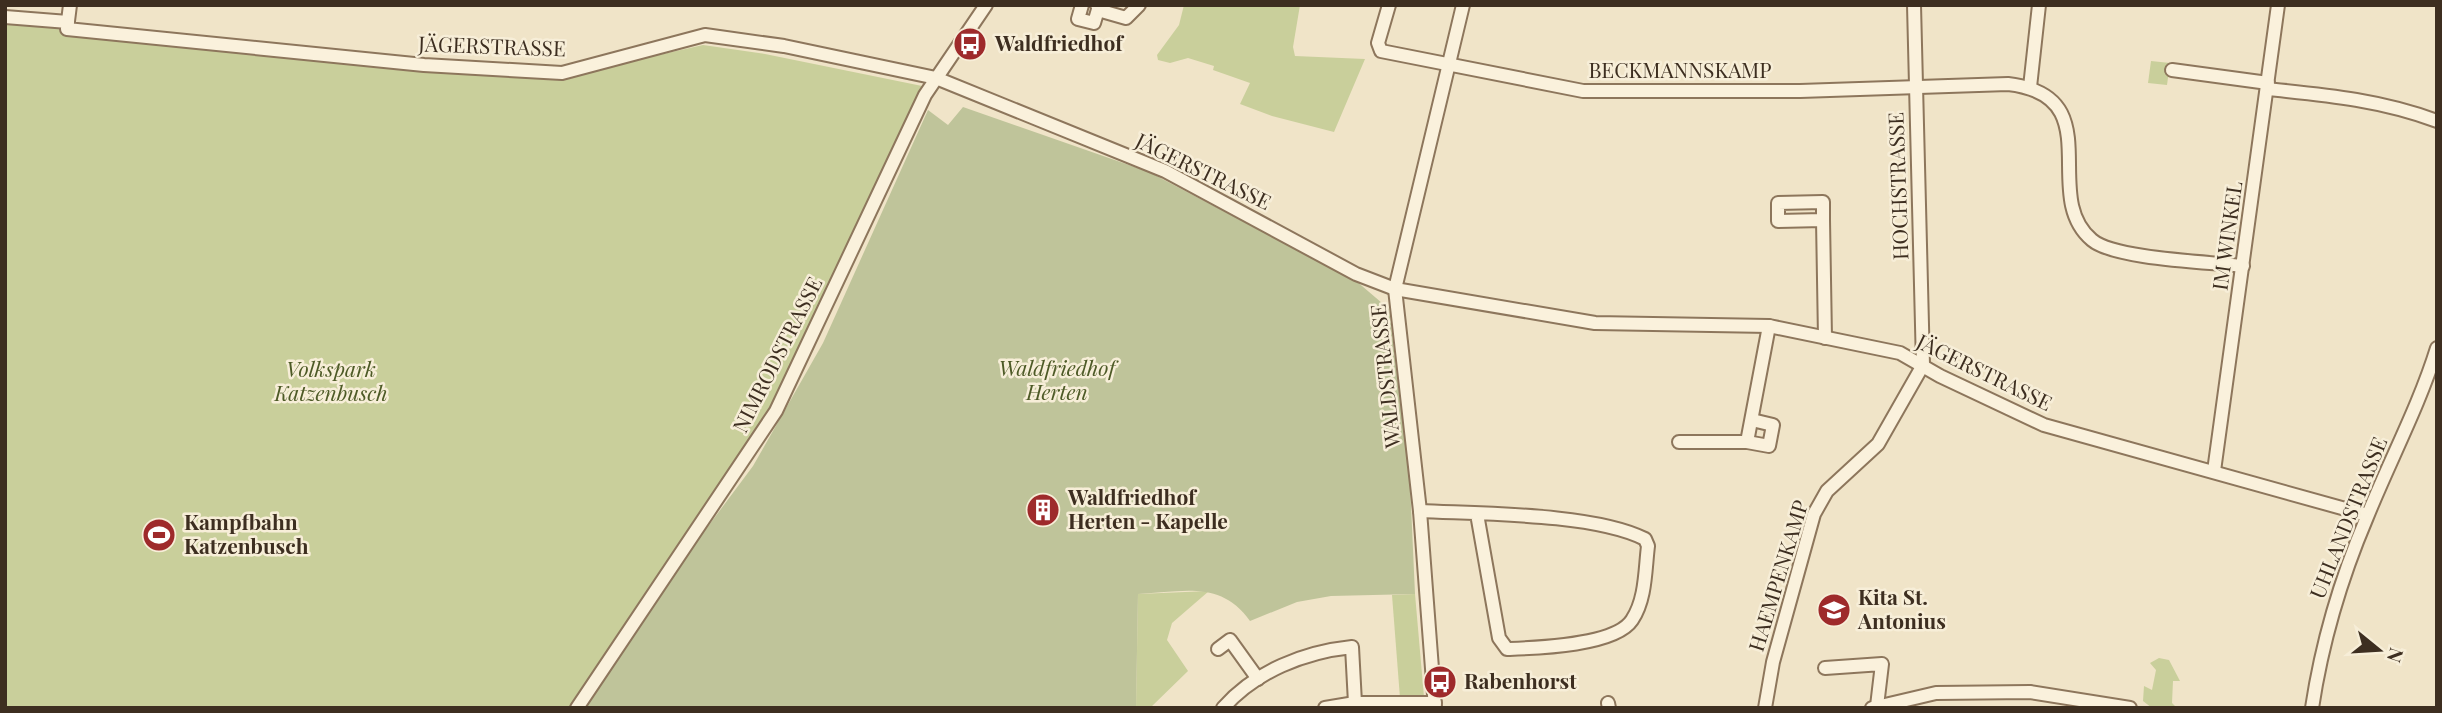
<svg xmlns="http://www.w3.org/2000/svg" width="2442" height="713" font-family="'Playfair Display',serif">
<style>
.green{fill:#c9cf9b}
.cemetery{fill:#bfc49a}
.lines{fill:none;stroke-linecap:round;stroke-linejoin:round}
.minor-casing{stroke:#8d765c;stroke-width:16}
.minor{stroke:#faf1dc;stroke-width:12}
.labels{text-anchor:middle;stroke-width:5;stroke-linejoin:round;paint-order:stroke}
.poi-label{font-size:21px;font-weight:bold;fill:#3d2e20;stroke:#f7eed8;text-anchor:start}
.street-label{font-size:21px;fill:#3d2e20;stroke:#f7eed8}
.park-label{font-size:21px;font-style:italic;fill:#4d5a26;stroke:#f7eed8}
</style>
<rect width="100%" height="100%" fill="#f0e4c8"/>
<g class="green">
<polygon points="1184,5 1300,5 1293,47 1295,56 1365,59 1334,132 1272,116 1240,104 1250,83 1213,70 1214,66 1188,58 1170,63 1158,60 1157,55 1179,25"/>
<polygon points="5,17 67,29 561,77 703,45 765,54 927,87 803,357 572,708 5,708"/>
<polygon points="2151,61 2170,63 2167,85 2148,83"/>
<polygon points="1209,591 1172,623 1167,640 1188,671 1150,708 1136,708 1138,594"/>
<polygon points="1415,594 1424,697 1400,698 1392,595"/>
<polygon points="2159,658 2169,660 2180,681 2173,681 2172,703 2177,708 2152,708 2143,701 2144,686 2152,690 2156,670 2150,663"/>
</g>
<path class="cemetery" d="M963,107L1149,172L1355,280L1389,309L1410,483L1415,594L1331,596L1297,602L1250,621C1221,580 1183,592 1138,594L1136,708H582L668,580L753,466L823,343L928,110L948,125Z"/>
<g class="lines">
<defs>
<g id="minor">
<polyline points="70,5 67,29 424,65 562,73 705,35 784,46 936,78 1165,171 1356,274 1395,289 1595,323 1769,326 1900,353 1940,376 2044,425 2367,515"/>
<polyline points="1082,5 1078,19 1094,23 1099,6 1097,5"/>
<path d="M1389,5L1378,43L1381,51L1583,91H1800L2008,84C2112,96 2038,195 2092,240C2114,259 2210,262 2243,266"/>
<polyline points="1098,10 1126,18 1139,5"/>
<polyline points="5,17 68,22"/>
<polyline points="2172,70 2268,83"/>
<polyline points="2030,87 2039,5"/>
<path d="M2267,89C2326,95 2381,100 2437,121"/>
<polyline points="1823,220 1778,221 1778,203 1823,202 1823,220 1825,338"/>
<polyline points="1679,442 1747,442 1769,326"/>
<polyline points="1747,442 1769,446 1773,425 1752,420"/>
<polyline points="2214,471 2278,5"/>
<path d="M1420,511C1479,514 1594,513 1645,539L1648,546C1645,570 1646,599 1632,620C1615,646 1535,648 1507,649L1499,638L1477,514"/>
<polyline points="1218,649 1230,640 1258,679"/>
<polyline points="1825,668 1882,664 1877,706"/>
<polyline points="1608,703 1609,708"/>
<polyline points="577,708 776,411 925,95 986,5"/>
<path d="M1223,708C1256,671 1304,652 1352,647L1355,703"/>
<polyline points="1325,708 1355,703 1435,703"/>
<polyline points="1435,708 1420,511 1395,289 1463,5"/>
<polyline points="1765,708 1773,662 1814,514 1827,491 1878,444 1923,365 1914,5"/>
<polyline points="1872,708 1936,693 2030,692 2130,708"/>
<path d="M2312,708C2322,642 2341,578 2367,517C2390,460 2419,406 2437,348"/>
</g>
</defs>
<use href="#minor" class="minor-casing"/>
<use href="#minor" class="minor"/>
</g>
<defs>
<symbol id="bus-disc" viewBox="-11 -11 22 22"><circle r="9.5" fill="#9e2a2b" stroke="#f7eed8"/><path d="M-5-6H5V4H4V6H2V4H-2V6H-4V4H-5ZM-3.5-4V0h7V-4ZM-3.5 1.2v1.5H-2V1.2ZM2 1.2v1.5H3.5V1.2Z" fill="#fff"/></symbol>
<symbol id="building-disc" viewBox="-11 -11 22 22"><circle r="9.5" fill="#9e2a2b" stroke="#f7eed8"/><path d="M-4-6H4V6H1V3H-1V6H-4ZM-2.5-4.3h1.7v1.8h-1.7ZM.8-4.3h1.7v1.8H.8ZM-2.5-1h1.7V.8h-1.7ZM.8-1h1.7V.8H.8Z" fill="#fff"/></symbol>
<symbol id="stadium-disc" viewBox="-11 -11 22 22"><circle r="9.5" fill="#9e2a2b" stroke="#f7eed8"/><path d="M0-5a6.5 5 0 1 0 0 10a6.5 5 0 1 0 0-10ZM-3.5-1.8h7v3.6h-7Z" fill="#fff"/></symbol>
<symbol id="school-disc" viewBox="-11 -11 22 22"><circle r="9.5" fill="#9e2a2b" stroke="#f7eed8"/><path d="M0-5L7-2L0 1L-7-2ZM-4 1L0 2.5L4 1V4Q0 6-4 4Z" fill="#fff"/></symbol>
</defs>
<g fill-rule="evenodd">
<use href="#bus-disc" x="951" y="25" width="38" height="38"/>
<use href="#building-disc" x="1024" y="491" width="38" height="38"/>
<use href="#stadium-disc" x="140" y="516" width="38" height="38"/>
<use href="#school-disc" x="1815" y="591" width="38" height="38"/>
<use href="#bus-disc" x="1421" y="663" width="38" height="38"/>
</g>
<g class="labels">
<g class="poi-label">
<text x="995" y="51">Waldfriedhof</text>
<text x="1068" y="505">Waldfriedhof<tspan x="1068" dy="24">Herten - Kapelle</tspan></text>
<text x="184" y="530">Kampfbahn<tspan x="184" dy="24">Katzenbusch</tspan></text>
<text x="1858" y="605">Kita St.<tspan x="1858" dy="24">Antonius</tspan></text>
<text x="1464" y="689">Rabenhorst</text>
</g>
<g class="street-label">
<text transform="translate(492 47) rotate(2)" y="7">JÄGERSTRASSE</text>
<text x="1680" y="78">BECKMANNSKAMP</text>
<text transform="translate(1203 172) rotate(26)" y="7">JÄGERSTRASSE</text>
<text transform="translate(1899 186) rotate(-92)" y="7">HOCHSTRASSE</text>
<text transform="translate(2228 236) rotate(-82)" y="7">IM WINKEL</text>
<text transform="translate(778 355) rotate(-63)" y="7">NIMRODSTRASSE</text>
<text transform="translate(1984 373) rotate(26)" y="7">JÄGERSTRASSE</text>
<text transform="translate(1386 376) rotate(-96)" y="7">WALDSTRASSE</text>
<text transform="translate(2349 518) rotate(-68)" y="7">UHLANDSTRASSE</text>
<text transform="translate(1779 576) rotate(-73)" y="7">HAEMPENKAMP</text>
</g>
<g class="park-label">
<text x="1057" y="376">Waldfriedhof<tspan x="1057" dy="24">Herten</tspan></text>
<text x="331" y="377">Volkspark<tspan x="331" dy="24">Katzenbusch</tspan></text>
</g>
</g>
<rect width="2442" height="713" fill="none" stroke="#3d2e20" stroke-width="14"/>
<g transform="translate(2379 650) rotate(108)" stroke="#f7eed8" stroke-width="5" paint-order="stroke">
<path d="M0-5L12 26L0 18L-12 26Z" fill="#3d2e20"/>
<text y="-10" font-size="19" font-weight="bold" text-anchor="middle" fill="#3d2e20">N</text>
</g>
</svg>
